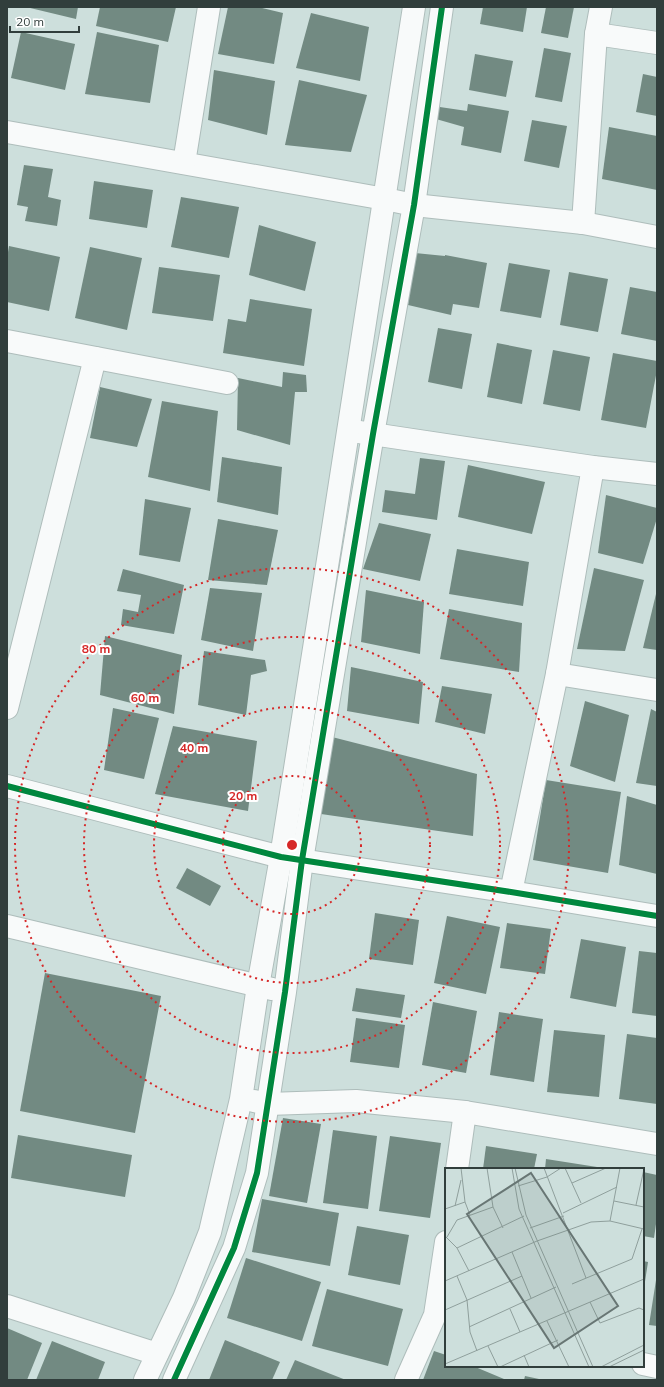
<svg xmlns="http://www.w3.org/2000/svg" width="664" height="1387" font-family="Mulish,sans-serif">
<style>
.building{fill:#728a82}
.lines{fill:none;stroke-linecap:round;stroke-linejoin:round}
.minor-casing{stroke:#aebdbb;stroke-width:24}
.minor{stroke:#f8fafa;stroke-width:22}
.cycleway-casing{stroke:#fff;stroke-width:8}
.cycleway{stroke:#00873e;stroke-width:6}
.ring{fill:none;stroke:#d62828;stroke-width:2;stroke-dasharray:2 4}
.inset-road{fill:none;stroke:#8f9f9c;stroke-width:1}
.view{fill:#687674;fill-opacity:0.15;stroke:#687674;stroke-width:2}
.inset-edge{fill:none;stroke:#313e3c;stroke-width:2}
.centre{fill:#d62828;stroke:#fff;stroke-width:2}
.ring-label{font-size:12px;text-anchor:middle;font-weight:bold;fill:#d62828;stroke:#fff;stroke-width:4;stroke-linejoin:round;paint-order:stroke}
</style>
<rect width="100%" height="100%" fill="#cddfdc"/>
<g class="building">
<polygon points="26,7 78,7 76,19"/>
<polygon points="100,7 176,7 168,42 96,26"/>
<polygon points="228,7 258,7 283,13 274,64 218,54"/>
<polygon points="483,7 527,7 523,32 480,24"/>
<polygon points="546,7 574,7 568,38 541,33"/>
<polygon points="311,13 369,27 360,81 296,68"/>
<polygon points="21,32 75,44 65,90 11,78"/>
<polygon points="97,32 159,45 150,103 85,94"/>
<polygon points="544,48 571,53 562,102 535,97"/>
<polygon points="475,54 513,61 506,97 469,90"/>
<polygon points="214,70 275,81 267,135 208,120"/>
<polygon points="643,74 657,77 657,116 636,112"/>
<polygon points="299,80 367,95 351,152 285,145"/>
<polygon points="468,104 509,111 501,153 461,145 464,127 436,119 433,106 467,111"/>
<polygon points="532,120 567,126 559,168 524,161"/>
<polygon points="609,127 657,136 657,190 602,179"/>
<polygon points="24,165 53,169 48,197 61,200 57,226 25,221 28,207 17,205"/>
<polygon points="94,181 153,190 147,228 89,219"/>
<polygon points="181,197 239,207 229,258 171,247"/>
<polygon points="259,225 316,242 305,291 249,275"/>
<polygon points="9,246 60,257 49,311 7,302 7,258"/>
<polygon points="90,247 142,258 127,330 75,318"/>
<polygon points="415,253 445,256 445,255 487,263 479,308 453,304 451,315 408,305"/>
<polygon points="509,263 550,270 541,318 500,311"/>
<polygon points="159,267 220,275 213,321 152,313"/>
<polygon points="569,272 608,279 598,332 560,325"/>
<polygon points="630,287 657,292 657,341 621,334"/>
<polygon points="250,299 312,309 304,366 223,353 228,319 246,322"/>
<polygon points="438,328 472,334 462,389 428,382"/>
<polygon points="497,343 532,350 522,404 487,397"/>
<polygon points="553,350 590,357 580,411 543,404"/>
<polygon points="613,353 657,361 657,370 646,428 601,420"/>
<polygon points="283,372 306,375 307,392 295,392 290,445 237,430 238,378 282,387"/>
<polygon points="100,387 152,399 137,447 90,438"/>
<polygon points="162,401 218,411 210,491 148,477"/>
<polygon points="222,457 282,467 278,515 217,502"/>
<polygon points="420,458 445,461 437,520 382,512 385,490 415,494"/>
<polygon points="468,465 545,482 532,534 458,517"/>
<polygon points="606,495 657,508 657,518 643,564 598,553"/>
<polygon points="145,499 191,508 180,562 139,555"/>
<polygon points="218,519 278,530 267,585 208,580"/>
<polygon points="379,523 431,534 420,581 363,569"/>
<polygon points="457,549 529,562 523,606 449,594"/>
<polygon points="594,568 644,580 625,651 577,649"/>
<polygon points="123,569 184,585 174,634 121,625 123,609 138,612 141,595 117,591"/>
<polygon points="210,588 262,593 253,651 201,640"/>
<polygon points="366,590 424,602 420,654 361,642"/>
<polygon points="656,594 657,594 657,650 643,648"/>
<polygon points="449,609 522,623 519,672 440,659"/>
<polygon points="105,636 182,655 174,714 100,695"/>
<polygon points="204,651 265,660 267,671 251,675 246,715 198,705"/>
<polygon points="351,667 423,682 419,724 347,711"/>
<polygon points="442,686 492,694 485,734 435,722"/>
<polygon points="585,701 629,715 615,782 570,766"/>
<polygon points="113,708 159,718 144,779 104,770"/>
<polygon points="651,709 657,712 657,786 636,783"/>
<polygon points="173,726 257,741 248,811 155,794"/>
<polygon points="332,737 477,774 473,836 321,814"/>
<polygon points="546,780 621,792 608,873 533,860"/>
<polygon points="627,796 657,805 657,874 619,865"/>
<polygon points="187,868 221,886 210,906 176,888"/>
<polygon points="375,913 419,920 413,965 369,959"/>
<polygon points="447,916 500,927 486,994 434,983"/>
<polygon points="507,923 551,929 545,974 500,968"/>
<polygon points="581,939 626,947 616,1007 570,998"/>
<polygon points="639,951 657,953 657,1016 632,1013"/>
<polygon points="45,973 161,996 135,1133 20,1111"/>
<polygon points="356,988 405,995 401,1018 352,1011"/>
<polygon points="433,1002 477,1011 466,1073 422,1065"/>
<polygon points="499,1012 543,1019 534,1082 490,1075"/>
<polygon points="356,1018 405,1025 399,1068 350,1062"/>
<polygon points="554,1030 605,1035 599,1097 547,1092"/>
<polygon points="627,1034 657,1038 657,1104 619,1099"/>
<polygon points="283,1118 321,1124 307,1203 269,1196"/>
<polygon points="333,1130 377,1136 368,1209 323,1203"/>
<polygon points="18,1135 132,1155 125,1197 11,1178"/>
<polygon points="390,1136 441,1143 430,1218 379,1211"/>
<polygon points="486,1146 537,1154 534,1169 483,1169"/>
<polygon points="546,1159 597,1167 596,1169 545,1169"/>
<polygon points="643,1172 657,1175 657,1217 654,1238 643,1236"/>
<polygon points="262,1199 339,1213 330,1266 252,1252"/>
<polygon points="357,1226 409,1235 400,1285 348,1275"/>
<polygon points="246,1258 321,1282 302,1341 227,1318"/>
<polygon points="643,1261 648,1262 644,1288 643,1288"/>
<polygon points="656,1280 657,1280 657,1326 649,1325"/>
<polygon points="327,1289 403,1309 388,1366 312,1346"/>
<polygon points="7,1328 42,1343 27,1380 7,1380"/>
<polygon points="225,1340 280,1362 272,1380 209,1380"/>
<polygon points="52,1341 105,1362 98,1380 36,1380"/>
<polygon points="434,1351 446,1355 446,1366 473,1366 504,1379 504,1380 423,1380"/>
<polygon points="295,1360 346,1380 286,1380"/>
<polygon points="525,1376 539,1379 539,1380 524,1380"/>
</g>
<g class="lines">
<defs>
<g id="minor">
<polyline points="596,34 657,43"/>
<polyline points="7,132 385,199 414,205 583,223 657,237"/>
<polyline points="184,163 209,7"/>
<polyline points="583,223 596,34 601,7"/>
<polyline points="7,341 227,383"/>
<polyline points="359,432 593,467 657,474"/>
<polyline points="557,674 657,690"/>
<polyline points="7,708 95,358"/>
<polyline points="7,786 281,857 511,892 657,916"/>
<polyline points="511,892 557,674 593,467"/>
<polyline points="7,926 272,989"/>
<polyline points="254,1101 268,1104 356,1101 465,1112 657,1144"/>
<polyline points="457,1169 465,1112"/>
<polyline points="7,1306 157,1354"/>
<polyline points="643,1364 657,1367"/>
<polyline points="145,1380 184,1298 210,1232 241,1099 258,986 281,857 331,541 414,7"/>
<polyline points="174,1380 234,1248 257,1173 285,992 302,860 373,434 414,205 442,7"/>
<polyline points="406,1380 435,1315 446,1242"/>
</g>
</defs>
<use href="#minor" class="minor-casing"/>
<use href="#minor" class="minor"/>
<defs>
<g id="cycleway">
<polyline points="7,786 281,857 511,892 657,916"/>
<polyline points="174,1380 234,1248 257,1173 285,992 302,860 373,434 414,205 442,7"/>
</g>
</defs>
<use href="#cycleway" class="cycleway-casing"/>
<use href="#cycleway" class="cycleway"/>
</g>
<g class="ring">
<circle cx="292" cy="845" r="69"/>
<circle cx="292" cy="845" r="138"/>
<circle cx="292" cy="845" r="208"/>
<circle cx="292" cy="845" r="277"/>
</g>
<g transform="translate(445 1168)">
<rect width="199" height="199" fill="#cddfdc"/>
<path class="inset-road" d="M16,0L20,34L25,47M42,0L48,39L58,60M67,0L74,41L144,199M70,0L81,47L148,199M99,0L141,110M120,0L136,35M127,15L161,0M73,18L102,9L116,0M169,33L199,39M191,37L199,1M10,38L16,12M0,41L20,34M118,45L172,19M165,53L175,0M85,60L119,48M1,69L12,80L24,103M2,69L12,52L48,39M12,80L79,48M67,84L86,130M12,108L22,132L25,164L32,183M0,113L92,73L146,54L165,53L199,61M127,116L187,91L197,61M145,134L155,155L194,140L199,142M65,141L75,164M0,142L77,108M102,153L124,199M24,159L111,119M43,178L53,199M79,187L84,199M0,196L199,111M55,199L113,172M156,199L199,177M164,199L199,182"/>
<path class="view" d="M86,5L173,138L109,180L22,46Z"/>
<rect width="199" height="199" class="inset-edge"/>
</g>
<circle cx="292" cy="845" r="6" class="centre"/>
<g class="ring-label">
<text x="96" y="653">80 m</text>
<text x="145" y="702">60 m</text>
<text x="194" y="752">40 m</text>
<text x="243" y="800">20 m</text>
</g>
<rect width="664" height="1387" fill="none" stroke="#313e3c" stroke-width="16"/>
<path d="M10 26v6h69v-6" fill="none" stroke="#313e3c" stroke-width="2"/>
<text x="16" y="26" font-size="12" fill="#313e3c" stroke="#ffffff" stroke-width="3" paint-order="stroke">20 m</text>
</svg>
